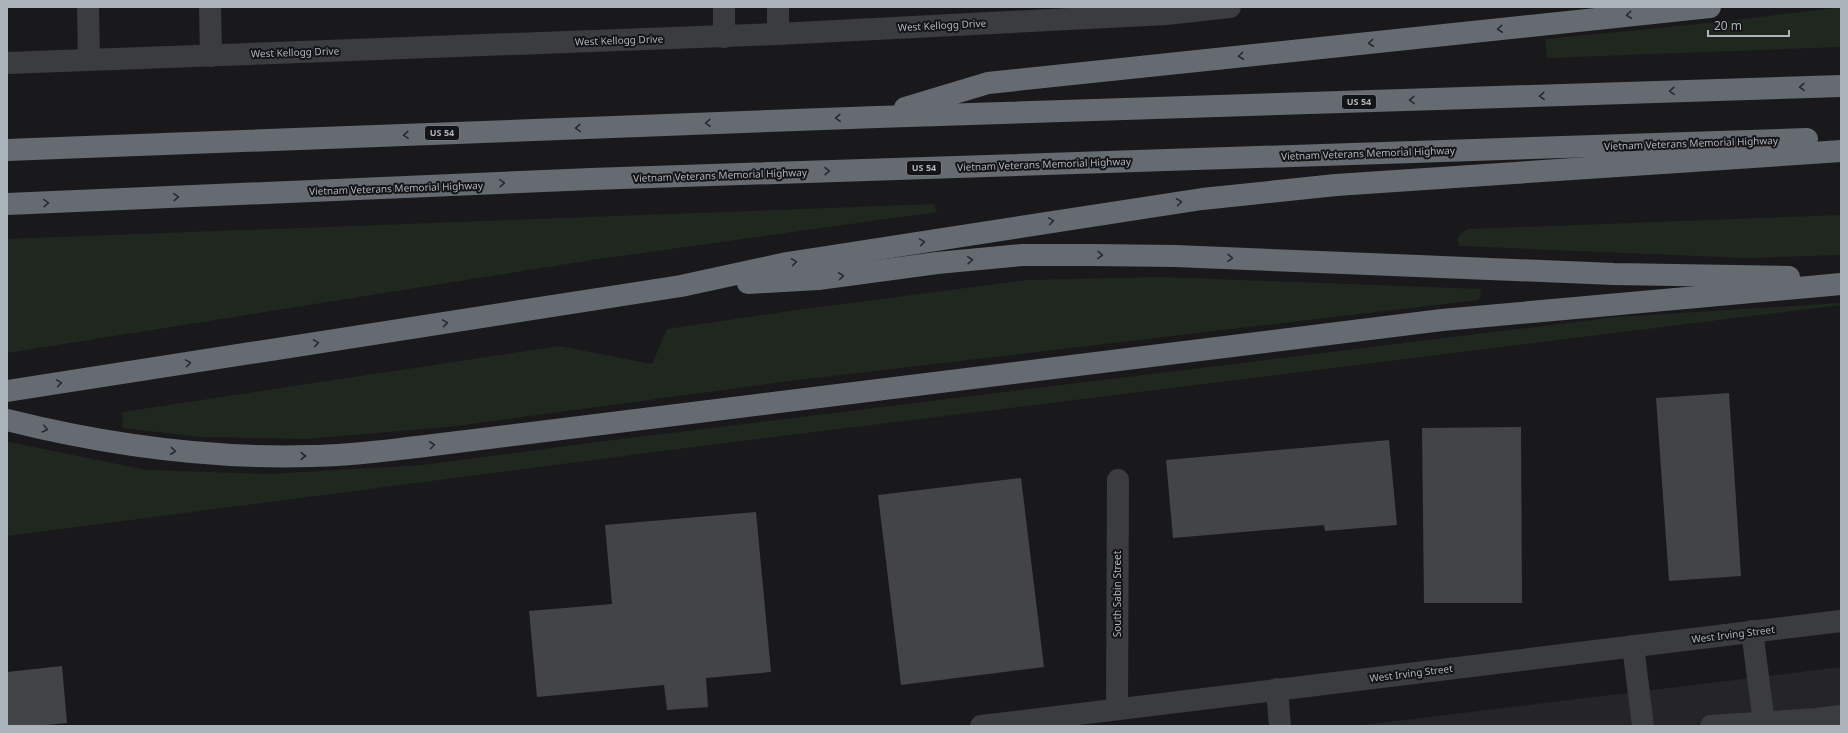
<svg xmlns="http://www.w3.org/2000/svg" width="1848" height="733" font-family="'Noto Sans',sans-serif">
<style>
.built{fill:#252528}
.green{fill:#1f271f}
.building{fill:#434448}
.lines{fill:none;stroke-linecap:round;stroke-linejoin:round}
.minor{stroke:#3a3c40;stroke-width:22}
.highway{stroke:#666b72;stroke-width:22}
.oneway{stroke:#282a2d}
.labels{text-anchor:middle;stroke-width:4;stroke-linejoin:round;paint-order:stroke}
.shield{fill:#141416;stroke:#7e838a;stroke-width:1}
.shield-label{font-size:9px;font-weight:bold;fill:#abb3bb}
.street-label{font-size:10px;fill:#abb3bb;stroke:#141416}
</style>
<rect width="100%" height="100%" fill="#19191b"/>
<polygon class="built" points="1841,667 1841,726 1353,726 1355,726"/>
<g class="green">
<polygon points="1841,7 1841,47 1547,58 1545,39 1709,23"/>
<polygon points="934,204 937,212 592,260 7,353 7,239"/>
<polygon points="1841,215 1841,255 1745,258 1459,246 1457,240 1461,233 1468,229"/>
<polygon points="1161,277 1481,289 1479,300 798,380 457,426 306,439 199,437 123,428 122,412 559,346 652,364 667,329 796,310 1027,280"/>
<polygon points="1841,303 1841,305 702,446 7,536 7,442 9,442 147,470 268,474 422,465 605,441 1616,317"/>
</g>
<g class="building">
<polygon points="1729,393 1741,576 1669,581 1656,398"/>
<polygon points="1521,427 1522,603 1424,603 1422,428"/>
<polygon points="1389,440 1397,525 1325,531 1324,525 1173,538 1166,460"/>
<polygon points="1021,478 1044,667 901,685 878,495"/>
<polygon points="756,512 771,672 706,678 708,707 667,710 664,685 537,697 529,611 612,604 605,525"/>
<polygon points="62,666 67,723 37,726 7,726 7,672"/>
</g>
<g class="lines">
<g class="minor">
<polyline points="88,7 89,60"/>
<polyline points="210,7 211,56"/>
<polyline points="724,7 724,37"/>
<polyline points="778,7 778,34"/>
<polyline points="7,63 778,34 1166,14 1230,7"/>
<polyline points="1752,631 1764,723"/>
<polyline points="1633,646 1643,726"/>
<polyline points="1277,689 1280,726"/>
<polyline points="1117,709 1118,480"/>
<polyline points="981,726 1841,621"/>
<polyline points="1711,726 1817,719 1841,716"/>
</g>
<g class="highway">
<polyline points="905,108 988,83 1710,7"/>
<polyline points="7,150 877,117 1841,86"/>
<polyline points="7,204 591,179 1807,139"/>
<polyline points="748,283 818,279 937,263 1022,255 1091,255 1175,256 1614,274 1789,277"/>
<polyline points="7,391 681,286 787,263 1202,199 1336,185 1841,151"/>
<path d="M7,420C107,445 207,459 311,456C346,456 382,451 417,447L1442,320L1841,284"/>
</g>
</g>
<defs><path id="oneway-chevron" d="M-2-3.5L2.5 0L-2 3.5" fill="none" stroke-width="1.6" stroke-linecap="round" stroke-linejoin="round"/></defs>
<g class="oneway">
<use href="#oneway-chevron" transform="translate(1629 15) rotate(174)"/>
<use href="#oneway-chevron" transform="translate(1500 29) rotate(174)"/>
<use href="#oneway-chevron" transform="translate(1371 43) rotate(174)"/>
<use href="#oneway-chevron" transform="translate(1241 56) rotate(174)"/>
<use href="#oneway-chevron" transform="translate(1802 87) rotate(178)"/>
<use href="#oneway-chevron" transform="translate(1672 91) rotate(178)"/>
<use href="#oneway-chevron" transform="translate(1542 96) rotate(178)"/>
<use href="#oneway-chevron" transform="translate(1412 100) rotate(178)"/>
<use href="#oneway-chevron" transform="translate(838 118) rotate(178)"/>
<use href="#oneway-chevron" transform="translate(708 123) rotate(178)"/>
<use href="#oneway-chevron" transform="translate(578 128) rotate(178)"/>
<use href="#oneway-chevron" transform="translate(406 135) rotate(178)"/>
<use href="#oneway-chevron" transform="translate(827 171) rotate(-2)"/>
<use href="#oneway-chevron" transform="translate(502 183) rotate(-2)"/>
<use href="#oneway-chevron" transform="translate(176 197) rotate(-2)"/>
<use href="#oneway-chevron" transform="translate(1179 202) rotate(-8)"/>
<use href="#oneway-chevron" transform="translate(46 203) rotate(-2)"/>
<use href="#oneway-chevron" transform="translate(1051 221) rotate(-9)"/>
<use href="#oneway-chevron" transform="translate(922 242) rotate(-9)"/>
<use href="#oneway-chevron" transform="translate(1100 255) rotate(1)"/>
<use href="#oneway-chevron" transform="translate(1230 258) rotate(2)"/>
<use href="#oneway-chevron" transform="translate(970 260) rotate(-5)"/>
<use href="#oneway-chevron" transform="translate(794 262) rotate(-9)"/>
<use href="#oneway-chevron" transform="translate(841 276) rotate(-8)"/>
<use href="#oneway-chevron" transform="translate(445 323) rotate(-9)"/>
<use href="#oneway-chevron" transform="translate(316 343) rotate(-9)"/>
<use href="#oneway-chevron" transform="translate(188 363) rotate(-9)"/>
<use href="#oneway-chevron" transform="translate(59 383) rotate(-9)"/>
<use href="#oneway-chevron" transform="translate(45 429) rotate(13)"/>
<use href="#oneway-chevron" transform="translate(432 445) rotate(-7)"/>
<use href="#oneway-chevron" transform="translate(173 451) rotate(6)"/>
<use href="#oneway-chevron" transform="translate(303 456)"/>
</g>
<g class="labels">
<g class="shield">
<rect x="1342" y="95" width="34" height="14" rx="3"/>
<rect x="425" y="126" width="34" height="14" rx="3"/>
<rect x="907" y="161" width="34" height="14" rx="3"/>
</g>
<g class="shield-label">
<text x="1359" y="105">US 54</text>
<text x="442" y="136">US 54</text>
<text x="924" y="171">US 54</text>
</g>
<g class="street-label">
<text transform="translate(942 25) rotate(-3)" y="4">West Kellogg Drive</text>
<text transform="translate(619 40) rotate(-2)" y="4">West Kellogg Drive</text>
<text transform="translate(295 52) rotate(-2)" y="4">West Kellogg Drive</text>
<text transform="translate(1691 143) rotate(-2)" y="4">Vietnam Veterans Memorial Highway</text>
<text transform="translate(1368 153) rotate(-2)" y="4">Vietnam Veterans Memorial Highway</text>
<text transform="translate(1044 164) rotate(-2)" y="4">Vietnam Veterans Memorial Highway</text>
<text transform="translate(720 175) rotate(-2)" y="4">Vietnam Veterans Memorial Highway</text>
<text transform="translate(396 188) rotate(-2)" y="4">Vietnam Veterans Memorial Highway</text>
<text transform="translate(1117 594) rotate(-90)" y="4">South Sabin Street</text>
<text transform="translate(1733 634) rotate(-7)" y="4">West Irving Street</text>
<text transform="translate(1411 673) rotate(-7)" y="4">West Irving Street</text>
</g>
</g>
<rect width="1848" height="733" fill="none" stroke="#abb3bb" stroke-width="16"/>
<path d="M1708 30v6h81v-6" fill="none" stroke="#abb3bb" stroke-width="2"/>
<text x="1714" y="30" font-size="12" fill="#abb3bb" stroke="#141416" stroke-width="3" paint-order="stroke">20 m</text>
</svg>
